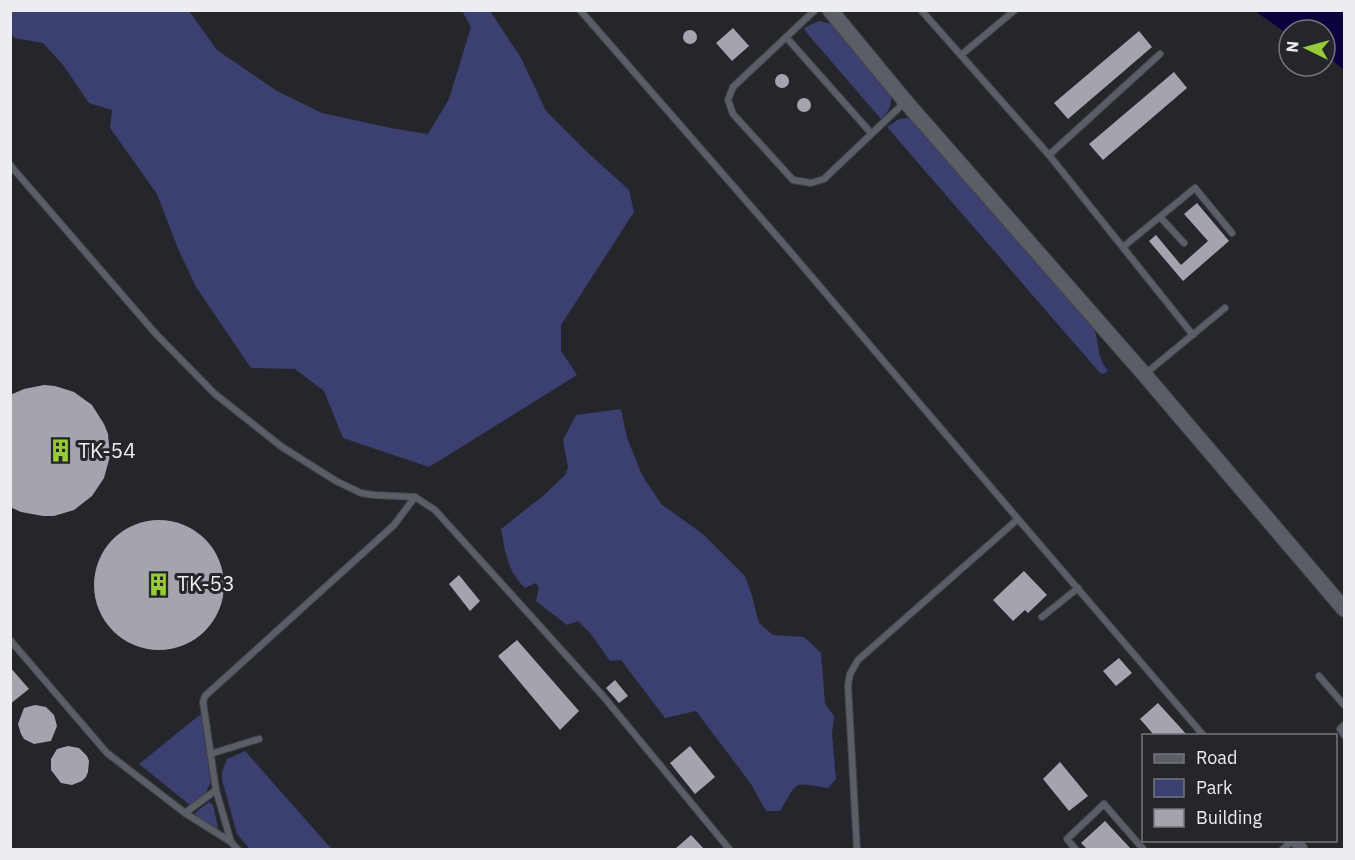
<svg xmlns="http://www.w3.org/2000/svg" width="1355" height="860" font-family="'IBM Plex Sans',sans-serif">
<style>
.green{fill:#3b4070}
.water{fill:#0c013d}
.building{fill:#a3a4ac}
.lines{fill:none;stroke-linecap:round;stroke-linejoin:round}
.service-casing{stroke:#43444a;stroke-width:8}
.minor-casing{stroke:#43444a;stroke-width:14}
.tertiary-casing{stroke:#43444a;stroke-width:17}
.service{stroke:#5c5e65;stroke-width:6}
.minor{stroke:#5c5e65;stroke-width:12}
.tertiary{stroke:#5c5e65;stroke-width:15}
.labels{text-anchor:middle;stroke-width:6;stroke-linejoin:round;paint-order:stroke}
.poi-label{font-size:21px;fill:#ecedf1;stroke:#25262c;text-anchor:start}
</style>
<rect width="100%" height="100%" fill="#25262c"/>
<g class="green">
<polygon points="11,10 189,11 217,50 277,91 322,113 391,128 428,134 449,99 471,27 462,11 490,11 521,58 546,111 586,151 629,190 634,212 561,325 561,351 577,375 429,467 343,438 324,391 295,369 251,368 196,287 179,251 157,194 110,128 112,110 89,103 63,65 43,43 14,38 11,32"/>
<path d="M819,21L832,24L889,90C894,102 890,110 881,119L806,32L804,28Z"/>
<path d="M907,118L913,119L1091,324C1102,341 1094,355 1108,370L1104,374L1100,373L887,127L899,119Z"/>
<path d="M621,409L627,438L642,475L661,504L704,535L745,576L752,596L759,623L773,635L804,637L821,653L825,704L834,716L832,734L836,779L828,788C790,783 800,779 780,811H766L751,784L696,711L665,718L621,660L610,661L590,633L578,621L567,625L536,601L539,588L536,583L525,588C506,569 506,554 501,529L543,496L565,475L568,467L563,440L576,415Z"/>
<polygon points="201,714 211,782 203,798 190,805 139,764"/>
<polygon points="245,751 328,845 332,849 250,849 237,834 222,780 222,772 227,759"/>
<polygon points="209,802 213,805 218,828 217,830 195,815 196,812"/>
</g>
<polygon class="water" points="1255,11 1344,11 1344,70 1325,54 1325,30 1289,30 1289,35"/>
<g class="building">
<polygon points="733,28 749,46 732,61 716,43"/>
<circle cx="690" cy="37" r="7"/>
<polygon points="1139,31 1152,47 1068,119 1054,103"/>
<polygon points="1174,72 1187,88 1103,160 1089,144"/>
<circle cx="782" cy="81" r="7"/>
<circle cx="804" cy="105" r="7"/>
<polygon points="1197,203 1229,241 1183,281 1149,241 1156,235 1181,265 1208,241 1184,214"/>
<polygon points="44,385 55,386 74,392 92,405 104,424 108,434 110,456 104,478 92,496 74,510 54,516 43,516 21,512 10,507 10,395 24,389"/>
<circle cx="159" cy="585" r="65"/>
<polygon points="1024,571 1047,595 1028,613 1025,610 1013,621 993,600"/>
<polygon points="459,575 480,601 470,611 449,584"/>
<polygon points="517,640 579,711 560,730 498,656"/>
<polygon points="1119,658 1132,673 1116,686 1103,671"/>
<polygon points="10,667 29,689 10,704"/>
<polygon points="615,680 628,696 619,703 606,688"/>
<polygon points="1158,703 1187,735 1154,735 1140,719"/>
<polygon points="35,705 46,707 54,715 57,726 51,741 34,744 24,739 21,734 18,724 24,708"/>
<polygon points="68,746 79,748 87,756 89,761 88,772 86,777 82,781 72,785 61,783 51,770 51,759 57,749"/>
<polygon points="690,746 715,777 695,794 670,763"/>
<polygon points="1060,762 1088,796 1069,811 1043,779"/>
<polygon points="1105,821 1131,849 1087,849 1081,843"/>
<polygon points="691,835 704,849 675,849"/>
</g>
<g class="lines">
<defs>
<g id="service">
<polyline points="580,10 788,249 1018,519 858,660 850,674 848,685 857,850"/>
<polyline points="815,10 733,87 728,100 733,114 793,180 811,183 824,179 905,102"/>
<polyline points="921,10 1049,155 1193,335"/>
<polyline points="786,37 871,133"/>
<polyline points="961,55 1015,10"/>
<polyline points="1049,155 1160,54"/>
<polyline points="10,165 156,334 215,394 282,447 336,481 361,493 374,495 415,497 435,510 603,696 730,850"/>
<polyline points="1160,217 1184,243"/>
<polyline points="1123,247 1195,188 1232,233"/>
<polyline points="1145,374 1225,308"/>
<polyline points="1018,519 1204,736"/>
<polyline points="1042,617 1078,588"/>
<polyline points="10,640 107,753 185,813 231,842 238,850"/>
<polyline points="1319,676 1344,705"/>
<polyline points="1344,725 1340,729 1344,735"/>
<polyline points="210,754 259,739"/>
<polyline points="185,813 216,790"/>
<polyline points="231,842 216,790 203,702 205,696 394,525 415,497"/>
<polyline points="1076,850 1067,839 1104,804 1144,850"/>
<polyline points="1282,850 1293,840"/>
</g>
<polyline id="minor" points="1295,840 1302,850"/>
<polyline id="tertiary" points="830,10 905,101 1144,374 1344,609"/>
</defs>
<use href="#service" class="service-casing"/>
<use href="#minor" class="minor-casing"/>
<use href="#tertiary" class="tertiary-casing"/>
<use href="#service" class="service"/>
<use href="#minor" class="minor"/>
<use href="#tertiary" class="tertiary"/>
</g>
<defs>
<symbol id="building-bare" viewBox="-9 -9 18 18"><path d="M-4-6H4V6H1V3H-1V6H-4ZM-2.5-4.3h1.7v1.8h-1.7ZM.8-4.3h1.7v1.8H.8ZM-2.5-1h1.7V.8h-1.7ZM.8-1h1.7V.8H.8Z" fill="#97cc38" stroke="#25262c" stroke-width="2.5" paint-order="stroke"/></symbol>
</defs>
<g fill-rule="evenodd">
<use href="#building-bare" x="44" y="434" width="33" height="33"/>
<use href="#building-bare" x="142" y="568" width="33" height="33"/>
</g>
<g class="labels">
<g class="poi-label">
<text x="78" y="458">TK-54</text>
<text x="177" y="591">TK-53</text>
</g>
</g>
<rect width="1355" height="860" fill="none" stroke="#ecedf1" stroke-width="24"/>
<rect x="1142" y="734" width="195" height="108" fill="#25262c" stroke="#75767b" stroke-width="1.5"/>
<rect x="1154" y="754" width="30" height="9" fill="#5c5e65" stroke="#75767b" stroke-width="1.5"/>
<text x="1196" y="764" font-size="18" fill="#ecedf1">Road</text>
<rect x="1154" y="779" width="30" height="18" fill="#3b4070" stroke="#75767b" stroke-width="1.5"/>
<text x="1196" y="794" font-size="18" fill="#ecedf1">Park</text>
<rect x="1154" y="809" width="30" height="18" fill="#a3a4ac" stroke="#75767b" stroke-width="1.5"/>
<text x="1196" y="824" font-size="18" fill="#ecedf1">Building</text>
<g transform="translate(1307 48) rotate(275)"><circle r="28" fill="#25262c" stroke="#75767b" stroke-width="1.5"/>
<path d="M0-4.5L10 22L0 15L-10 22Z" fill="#97cc38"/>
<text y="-9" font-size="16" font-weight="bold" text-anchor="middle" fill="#ecedf1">N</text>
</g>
</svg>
